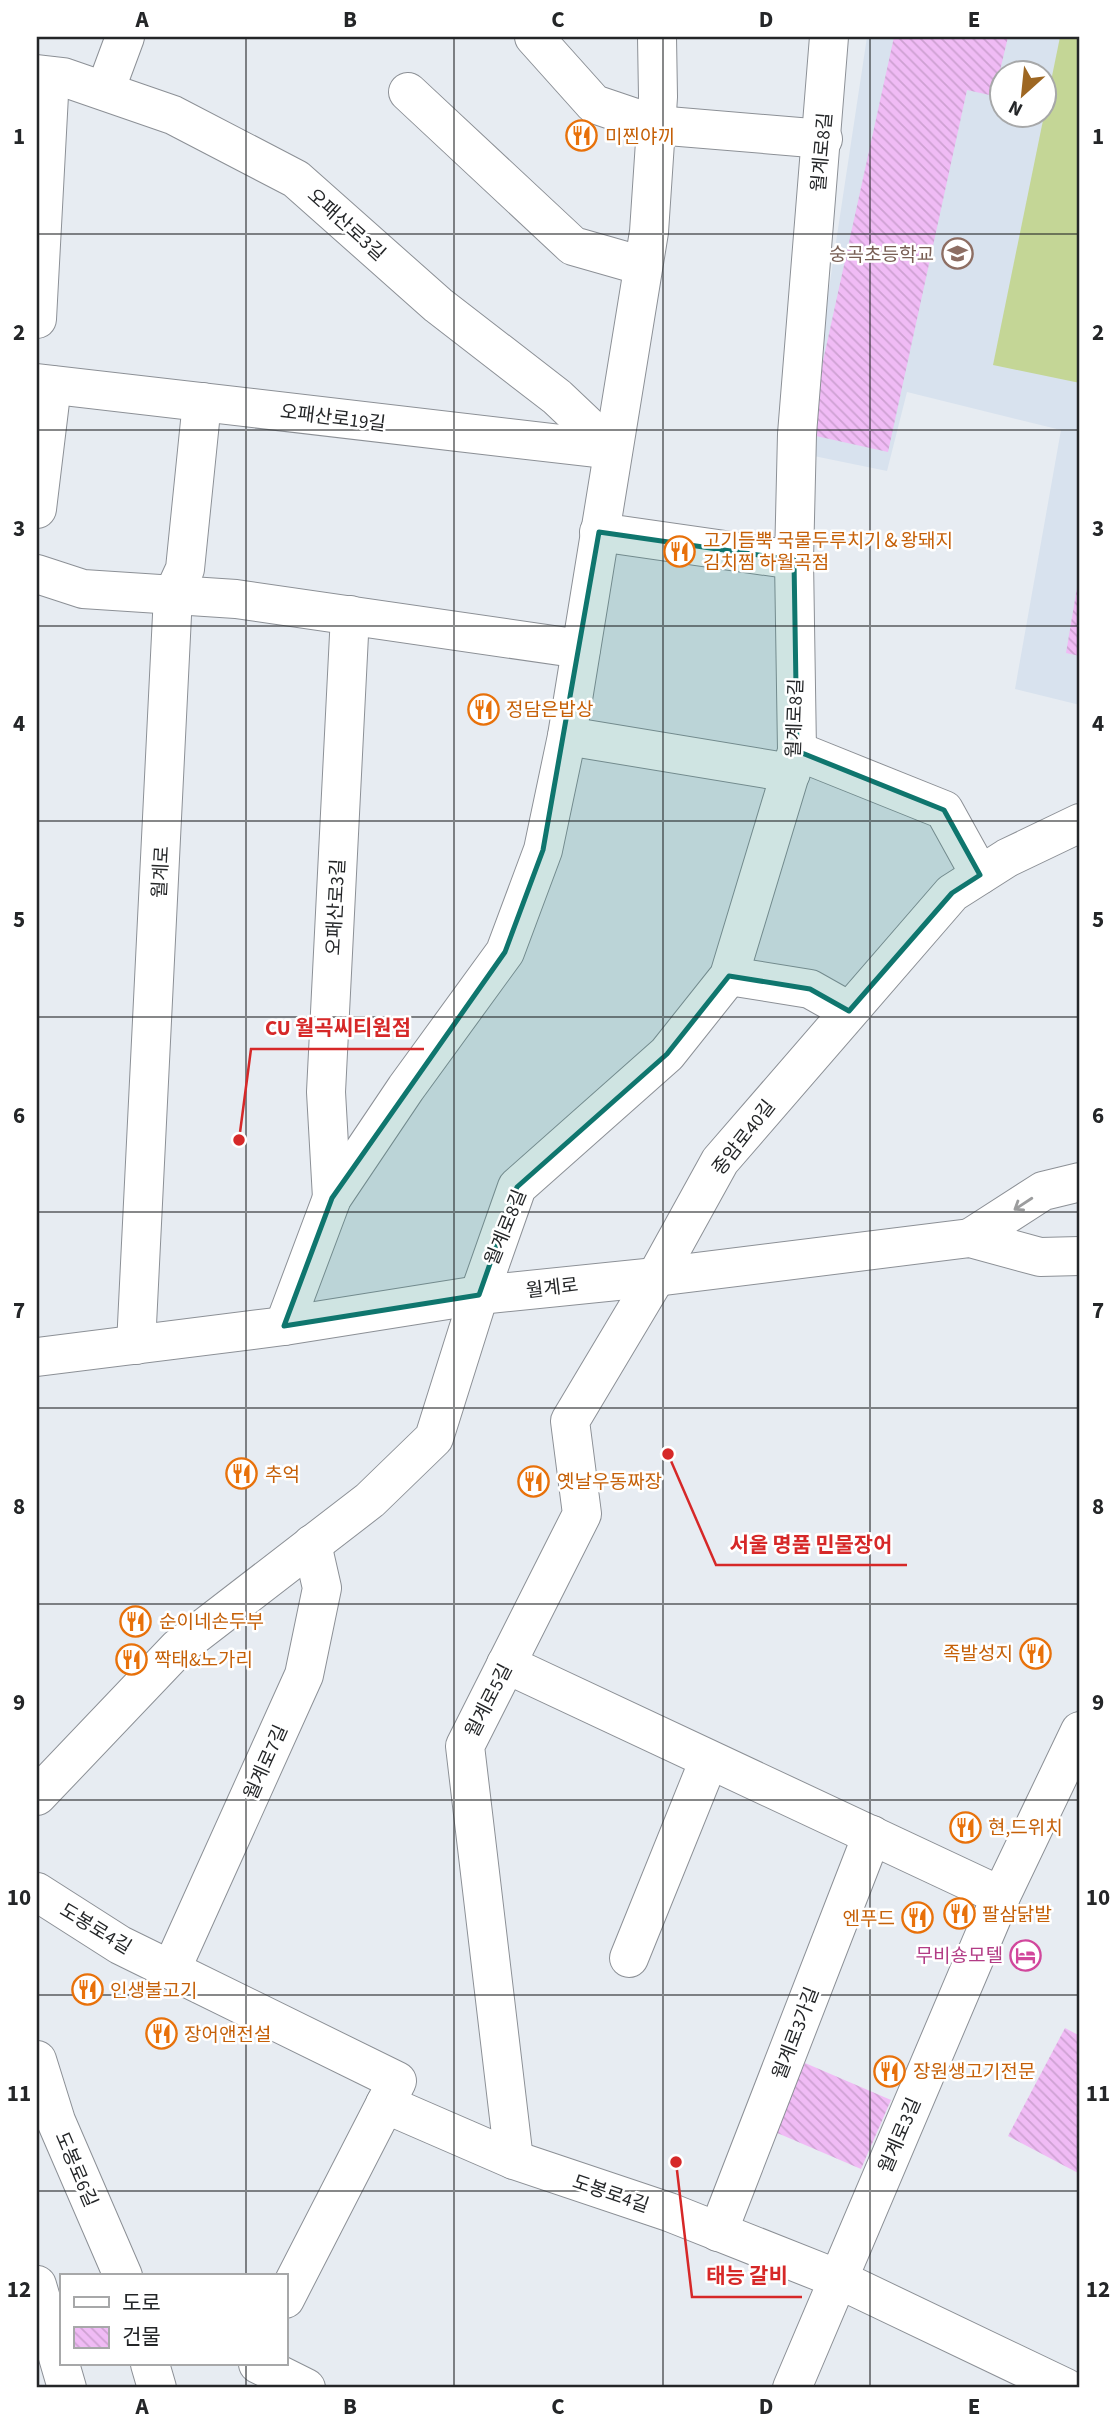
<svg xmlns="http://www.w3.org/2000/svg" width="1117" height="2425" font-family="'Source Sans 3','Noto Sans KR',sans-serif">
<style>
.built{fill:#d8e2ee;fill-rule:evenodd}
.garden{fill:#c4d696}
.building{fill:url(#building-back-hatch)}
.lines{fill:none;stroke-linecap:round;stroke-linejoin:round}
.minor-casing{stroke:#8c9096;stroke-width:40}
.major-casing{stroke:#8c9096;stroke-width:40}
.minor{stroke:#fff;stroke-width:38}
.major{stroke:#fff;stroke-width:38}
.oneway{stroke:#9c9d9e}
.marked{fill:#0f766e;fill-opacity:0.2;stroke:#0f766e;stroke-width:5;stroke-linejoin:round}
.grid{fill:none;stroke:#242628;stroke-width:2;stroke-opacity:0.55}
.labels{text-anchor:middle;stroke-width:5;stroke-linejoin:round;paint-order:stroke}
.food-label{font-size:19px;fill:#c56008;stroke:#fff;text-anchor:start}
.street-label{font-size:19px;fill:#242628;stroke:#fff}
.education-label{font-size:19px;fill:#785e54;stroke:#fff;text-anchor:end}
.hotel-label{font-size:19px;fill:#b23c85;stroke:#fff;text-anchor:end}
.leader{fill:none;stroke:#d62828;stroke-width:2.5}
.callout-dot{fill:#d62828;stroke:#fff;stroke-width:2.5}
.callout-label{font-size:21px;text-anchor:middle;font-weight:bold;fill:#d62828;stroke:#fff;stroke-width:5;stroke-linejoin:round;paint-order:stroke}
.neatline{fill:none;stroke:#242628;stroke-width:2.5}
.grid-label{font-size:23px;text-anchor:middle;font-weight:bold;fill:#242628}
</style>
<defs>
<pattern id="building-back-hatch" width="6" height="6" patternUnits="userSpaceOnUse" patternTransform="scale(1.75)"><rect width="6" height="6" fill="#f0bbf5"/><path d="M-1 5l2 2M0 0l6 6M5-1l2 2" fill="none" stroke="#cea1d2"/></pattern>
</defs>
<rect width="100%" height="100%" fill="#e7ecf2"/>
<path class="built" d="M867,37H1080V705L1015,689L1061,430L907,392L887,471L804,454ZM1002,74H1044V116H1002Z"/>
<polygon class="garden" points="1060,37 1080,37 1080,383 993,365"/>
<g class="building">
<polygon points="894,37 1008,37 994,96 967,90 888,452 807,434"/>
<polygon points="1079,576 1080,576 1080,656 1066,653"/>
<polygon points="1065,2028 1080,2036 1080,2174 1008,2136"/>
<polygon points="805,2063 891,2100 861,2169 775,2132"/>
</g>
<g class="lines">
<defs>
<g id="minor">
<polyline points="534,37 594,104 656,125 823,139"/>
<polyline points="37,74 63,77 173,115 296,179 438,305 557,397 613,450"/>
<polyline points="105,91 125,37"/>
<polyline points="408,92 573,246 643,266"/>
<polyline points="37,319 50,76"/>
<polyline points="37,383 613,450"/>
<polyline points="37,509 52,385"/>
<polyline points="599,532 794,560"/>
<polyline points="37,574 83,589 236,599 581,649"/>
<polyline points="567,736 791,773"/>
<polyline points="797,751 944,810 980,875"/>
<polyline points="729,976 810,989 849,1011"/>
<polyline points="332,1198 326,1092 350,615"/>
<polyline points="284,1326 332,1198 406,1088 505,952 543,850 567,736 649,232 658,97 657,37"/>
<polyline points="136,1345 173,595 185,569 202,402"/>
<polyline points="506,1664 1001,1896"/>
<polyline points="37,1796 178,1648 370,1500 434,1438 479,1295 517,1187 667,1054 729,976 797,751 794,560 797,434 829,37"/>
<polyline points="37,1892 120,1945 397,2081 285,2299"/>
<polyline points="629,1958 709,1760"/>
<polyline points="171,1970 304,1675 322,1588 312,1544"/>
<polyline points="37,2060 56,2121 123,2276"/>
<polyline points="385,2104 514,2160 669,2212 838,2279 1066,2388"/>
<polyline points="514,2160 465,1746 582,1514 570,1421 656,1277 720,1161 952,893 1007,858 1080,823"/>
<polyline points="718,2232 872,1835"/>
<polyline points="37,2285 67,2388"/>
<polyline points="150,2364 157,2388"/>
<polyline points="258,2364 306,2388"/>
<polyline points="792,2388 1001,1896 1080,1731"/>
</g>
<g id="major">
<polyline points="970,1238 1043,1191 1080,1182"/>
<polyline points="37,1357 284,1326 479,1295 656,1277 970,1238 1040,1257 1080,1256"/>
</g>
</defs>
<use href="#minor" class="minor-casing"/>
<use href="#major" class="major-casing"/>
<use href="#minor" class="minor"/>
<use href="#major" class="major"/>
</g>
<defs><path id="oneway-shaft" d="M-6 0H5M1.5-3L5.5 0L1.5 3" fill="none" stroke-width="1.6" stroke-linecap="round" stroke-linejoin="round" transform="scale(1.75)"/></defs>
<use class="oneway" href="#oneway-shaft" transform="translate(1023 1204) rotate(147)"/>
<path class="marked" d="M599,532L794,560L797,751L944,810L980,875L952,893L849,1011L810,989L729,976L667,1054L517,1187L479,1295L284,1326L332,1198L505,952L543,850Z"/>
<path class="grid" d="M246,37V2276M454,37V2388M663,37V2388M870,37V2388M37,234H1080M37,430H1080M37,626H1080M37,821H1080M37,1017H1080M37,1212H1080M37,1408H1080M37,1604H1080M37,1800H1080M37,1995H1080M37,2191H1080M246,2364V2388"/>
<defs>
<symbol id="restaurant-ring" viewBox="-11 -11 22 22"><circle r="9.5" fill="#fff" stroke="#e8710a" stroke-width="1.5"/><path d="M-5-6h1v4h1v-4h1v4h1v-4h1v5L-1.5 .5V6h-2V.5L-5-1ZM5-6V6H3V1.5H1.5Q1.5-4 5-6Z" fill="#e8710a"/></symbol>
<symbol id="school-ring" viewBox="-11 -11 22 22"><circle r="9.5" fill="#fff" stroke="#8d6e63" stroke-width="1.5"/><path d="M0-5L7-2L0 1L-7-2ZM-4 1L0 2.5L4 1V4Q0 6-4 4Z" fill="#8d6e63"/></symbol>
<symbol id="hotel-ring" viewBox="-11 -11 22 22"><circle r="9.5" fill="#fff" stroke="#d1479c" stroke-width="1.5"/><path d="M-6-4.5h1.5V1H6V5H4.5V3h-9V5H-6ZM-4 0a1.8 1.8 0 1 1 3.6 0ZM.5 0V-2.5h3Q6-2.5 6 0Z" fill="#d1479c"/></symbol>
</defs>
<g fill-rule="evenodd">
<use href="#restaurant-ring" x="564" y="118" width="35" height="35"/>
<use href="#school-ring" x="940" y="236" width="35" height="35"/>
<use href="#restaurant-ring" x="662" y="534" width="35" height="35"/>
<use href="#restaurant-ring" x="466" y="692" width="35" height="35"/>
<use href="#restaurant-ring" x="224" y="1456" width="35" height="35"/>
<use href="#restaurant-ring" x="516" y="1464" width="35" height="35"/>
<use href="#restaurant-ring" x="118" y="1604" width="35" height="35"/>
<use href="#restaurant-ring" x="1018" y="1636" width="35" height="35"/>
<use href="#restaurant-ring" x="114" y="1642" width="35" height="35"/>
<use href="#restaurant-ring" x="948" y="1810" width="35" height="35"/>
<use href="#restaurant-ring" x="942" y="1896" width="35" height="35"/>
<use href="#restaurant-ring" x="900" y="1900" width="35" height="35"/>
<use href="#hotel-ring" x="1008" y="1938" width="35" height="35"/>
<use href="#restaurant-ring" x="70" y="1972" width="35" height="35"/>
<use href="#restaurant-ring" x="144" y="2016" width="35" height="35"/>
<use href="#restaurant-ring" x="872" y="2054" width="35" height="35"/>
</g>
<g class="labels">
<g class="food-label">
<text x="605" y="143">미찐야끼</text>
<text x="703" y="547">고기듬뿍 국물두루치기＆왕돼지<tspan x="703" dy="22">김치찜 하월곡점</tspan></text>
<text x="506" y="716">정담은밥상</text>
<text x="265" y="1481">추억</text>
<text x="557" y="1488">옛날우동짜장</text>
<text x="159" y="1628">순이네손두부</text>
<text x="1013" y="1660" text-anchor="end">족발성지</text>
<text x="154" y="1666">짝태&amp;노가리</text>
<text x="988" y="1834">현,드위치</text>
<text x="982" y="1921">팔삼닭발</text>
<text x="895" y="1925" text-anchor="end">엔푸드</text>
<text x="110" y="1997">인생불고기</text>
<text x="184" y="2041">장어앤전설</text>
<text x="913" y="2078">장원생고기전문</text>
</g>
<g class="street-label">
<text transform="translate(821 152) rotate(-85)" y="7">월계로8길</text>
<text transform="translate(347 224) rotate(42)" y="7">오패산로3길</text>
<text transform="translate(333 417) rotate(7)" y="7">오패산로19길</text>
<text transform="translate(794 718) rotate(-88)" y="7">월계로8길</text>
<text transform="translate(160 872) rotate(-87)" y="7">월계로</text>
<text transform="translate(335 907) rotate(-87)" y="7">오패산로3길</text>
<text transform="translate(743 1137) rotate(-52)" y="7">종암로40길</text>
<text transform="translate(505 1227) rotate(-68)" y="7">월계로8길</text>
<text transform="translate(552 1287) rotate(-7)" y="7">월계로</text>
<text transform="translate(488 1700) rotate(-63)" y="7">월계로5길</text>
<text transform="translate(265 1762) rotate(-66)" y="7">월계로7길</text>
<text transform="translate(96 1928) rotate(31)" y="7">도봉로4길</text>
<text transform="translate(795 2033) rotate(-69)" y="7">월계로3가길</text>
<text transform="translate(899 2135) rotate(-67)" y="7">월계로3길</text>
<text transform="translate(77 2169) rotate(67)" y="7">도봉로6길</text>
<text transform="translate(611 2193) rotate(19)" y="7">도봉로4길</text>
</g>
<g class="education-label">
<text x="934" y="261">숭곡초등학교</text>
</g>
<g class="hotel-label">
<text x="1003" y="1962">무비숑모텔</text>
</g>
</g>
<path class="leader" d="M239 1140L251 1049H424M668 1454L716 1565H907M676 2162L692 2297H802"/>
<g class="callout-dot">
<circle cx="239" cy="1140" r="7"/>
<circle cx="668" cy="1454" r="7"/>
<circle cx="676" cy="2162" r="7"/>
</g>
<g class="callout-label">
<text x="338" y="1035">CU 월곡씨티원점</text>
<text x="811" y="1552">서울 명품 민물장어</text>
<text x="747" y="2283">태능 갈비</text>
</g>
<rect width="1117" height="2425" fill="none" stroke="#ffffff" stroke-width="77"/>
<rect x="60" y="2274" width="228" height="91" fill="#ffffff" stroke="#a7a8a9" stroke-width="2"/>
<rect x="74" y="2297" width="35" height="10" fill="#ffffff" stroke="#a7a8a9" stroke-width="2"/>
<text x="122" y="2310" font-size="21" fill="#242628">도로</text>
<rect x="74" y="2327" width="35" height="21" fill="url(#building-back-hatch)" stroke="#a7a8a9" stroke-width="2"/>
<text x="122" y="2344" font-size="21" fill="#242628">건물</text>
<g transform="translate(1023 94) rotate(207)"><circle r="33" fill="#ffffff" stroke="#a7a8a9" stroke-width="2"/>
<path d="M0-5L12 26L0 18L-12 26Z" fill="#9e6722"/>
<text y="-10" font-size="19" font-weight="bold" text-anchor="middle" fill="#242628">N</text>
</g>
<rect x="38" y="38" width="1040" height="2348" class="neatline"/>
<g class="grid-label">
<text x="142" y="27">A</text>
<text x="350" y="27">B</text>
<text x="558" y="27">C</text>
<text x="766" y="27">D</text>
<text x="974" y="27">E</text>
<text x="19" y="144">1</text>
<text x="1098" y="144">1</text>
<text x="19" y="340">2</text>
<text x="1098" y="340">2</text>
<text x="19" y="536">3</text>
<text x="1098" y="536">3</text>
<text x="19" y="731">4</text>
<text x="1098" y="731">4</text>
<text x="19" y="927">5</text>
<text x="1098" y="927">5</text>
<text x="19" y="1123">6</text>
<text x="1098" y="1123">6</text>
<text x="19" y="1318">7</text>
<text x="1098" y="1318">7</text>
<text x="19" y="1514">8</text>
<text x="1098" y="1514">8</text>
<text x="19" y="1710">9</text>
<text x="1098" y="1710">9</text>
<text x="19" y="1905">10</text>
<text x="1098" y="1905">10</text>
<text x="19" y="2101">11</text>
<text x="1098" y="2101">11</text>
<text x="19" y="2297">12</text>
<text x="1098" y="2297">12</text>
<text x="142" y="2414">A</text>
<text x="350" y="2414">B</text>
<text x="558" y="2414">C</text>
<text x="766" y="2414">D</text>
<text x="974" y="2414">E</text>
</g>
</svg>
